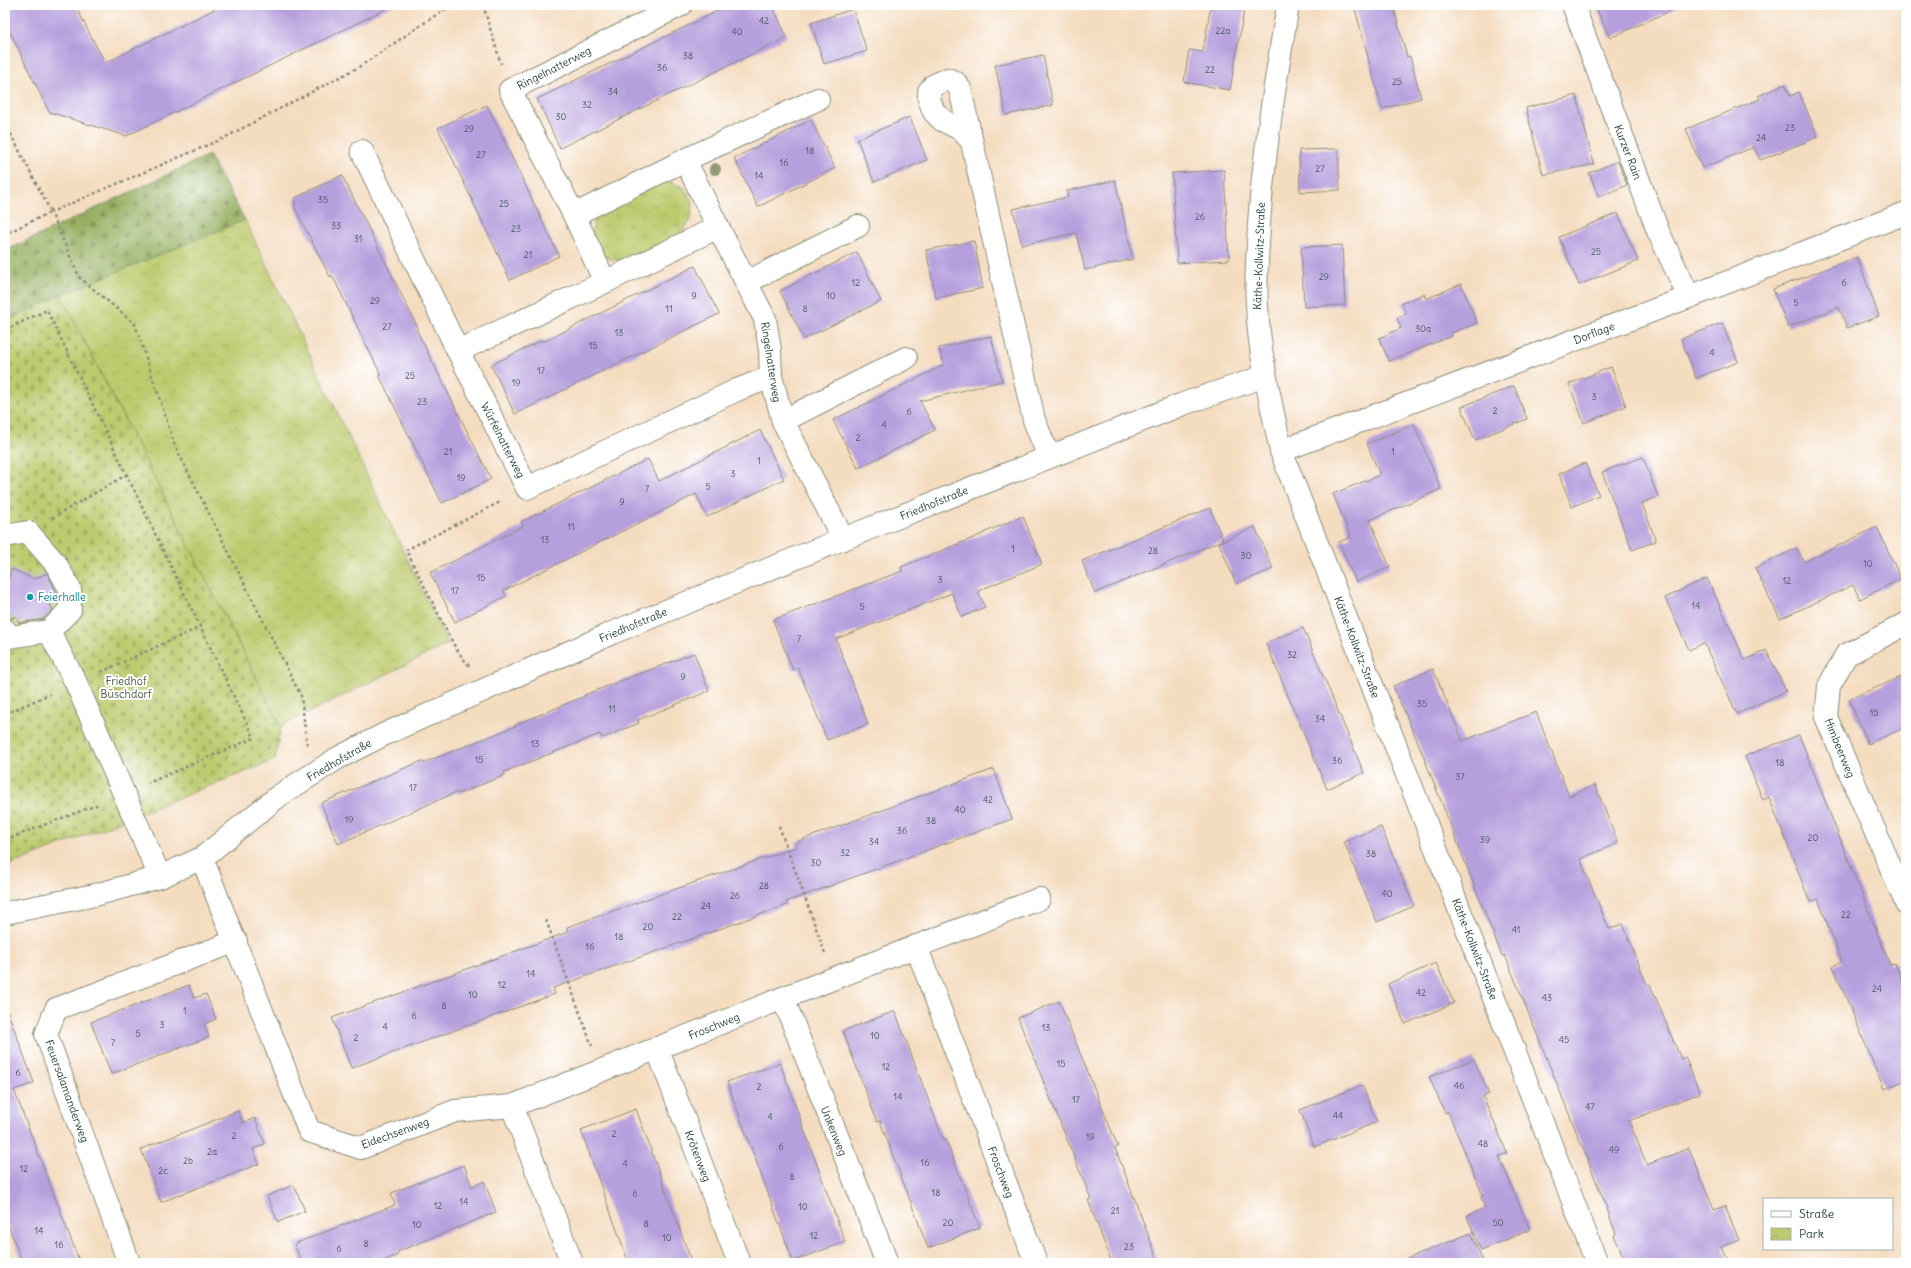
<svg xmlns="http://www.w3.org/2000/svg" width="1911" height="1268" font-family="Delius,sans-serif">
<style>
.grass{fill:url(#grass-tufts);stroke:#6e8451}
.forest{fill:url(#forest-firs);stroke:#5a764a}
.cemetery{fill:url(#cemetery-stones);stroke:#6e8451}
.park{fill:url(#park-crowns);stroke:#6e8451}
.building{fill:#b69fdd}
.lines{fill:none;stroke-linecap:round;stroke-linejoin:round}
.minor-casing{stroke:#8a8c7a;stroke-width:24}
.path{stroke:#8a8c7a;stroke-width:2.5;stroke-dasharray:3 3;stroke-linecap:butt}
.minor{stroke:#fff;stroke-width:22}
.tree{fill:#94987a}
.culture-dot{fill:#0f9aa8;stroke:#fff;stroke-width:1.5}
.labels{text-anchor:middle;stroke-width:4;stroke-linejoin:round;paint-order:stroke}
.number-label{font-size:9px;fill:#45565e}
.street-label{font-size:11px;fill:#1f3d34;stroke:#fff}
.culture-label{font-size:11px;fill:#0d838f;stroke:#fff;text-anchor:start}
.park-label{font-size:11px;fill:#466042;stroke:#fff}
</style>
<defs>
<pattern id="grass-tufts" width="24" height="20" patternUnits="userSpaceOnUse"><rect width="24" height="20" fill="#bdcb6e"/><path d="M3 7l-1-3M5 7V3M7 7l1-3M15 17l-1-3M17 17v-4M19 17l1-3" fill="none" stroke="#a2af60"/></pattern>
<pattern id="forest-firs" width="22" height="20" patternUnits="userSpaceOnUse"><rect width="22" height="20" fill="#96af61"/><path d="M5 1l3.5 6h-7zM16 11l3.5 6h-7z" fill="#7a9051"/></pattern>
<pattern id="cemetery-stones" width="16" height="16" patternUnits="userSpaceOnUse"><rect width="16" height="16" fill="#bdcb6e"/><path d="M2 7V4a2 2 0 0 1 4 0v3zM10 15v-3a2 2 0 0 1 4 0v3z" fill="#a2af60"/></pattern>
<pattern id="park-crowns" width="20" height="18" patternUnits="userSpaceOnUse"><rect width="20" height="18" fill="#bdcb6e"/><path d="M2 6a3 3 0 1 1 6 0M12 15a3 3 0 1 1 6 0" fill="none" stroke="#a2af60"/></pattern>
</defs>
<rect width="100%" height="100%" fill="#fff"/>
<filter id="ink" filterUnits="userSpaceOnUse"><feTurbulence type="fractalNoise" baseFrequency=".025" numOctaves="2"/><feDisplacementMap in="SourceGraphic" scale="8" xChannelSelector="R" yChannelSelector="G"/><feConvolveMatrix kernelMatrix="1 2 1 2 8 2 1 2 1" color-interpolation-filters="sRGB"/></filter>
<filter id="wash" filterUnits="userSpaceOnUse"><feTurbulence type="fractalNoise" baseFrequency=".012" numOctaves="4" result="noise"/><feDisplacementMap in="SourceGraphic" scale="16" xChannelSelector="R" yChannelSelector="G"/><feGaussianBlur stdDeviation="0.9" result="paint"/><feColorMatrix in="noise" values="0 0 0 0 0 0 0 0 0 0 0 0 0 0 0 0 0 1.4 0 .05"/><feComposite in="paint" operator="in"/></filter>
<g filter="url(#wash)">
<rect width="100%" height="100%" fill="#f4dcbf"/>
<polygon class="grass" points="669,181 684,188 693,203 691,220 678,236 634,260 612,260 599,253 591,236 595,218 607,206 649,185"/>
<polygon class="forest" points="209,155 245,220 61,295 5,322 5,251"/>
<polygon class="cemetery" points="61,295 281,726 275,760 5,867 5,322"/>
<polygon class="park" points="245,220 448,644 281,726 61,295"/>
<g id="blocks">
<g class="building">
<polygon points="5,5 75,5 105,63 223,5 394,5 126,136 49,112 5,22"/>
<polygon points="730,5 772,5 787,37 560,148 537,99"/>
<polygon points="1211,5 1244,10 1230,90 1184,82 1189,50 1203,52"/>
<polygon points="1354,5 1393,5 1407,57 1410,56 1421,98 1382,109"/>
<polygon points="1595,5 1683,5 1610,38"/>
<polygon points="853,9 867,51 824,64 811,23"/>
<polygon points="1043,55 1053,105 1006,115 995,65"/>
<polygon points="1785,84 1790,96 1799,92 1818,137 1760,160 1754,147 1702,168 1686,129 1760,99 1758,96"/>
<polygon points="1576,95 1594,164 1543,175 1526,108"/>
<polygon points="487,105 559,256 510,280 438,128"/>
<polygon points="910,117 927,160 874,182 857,139"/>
<polygon points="811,120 835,168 758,207 734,158"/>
<polygon points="1338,149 1340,190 1300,192 1299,150"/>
<polygon points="1618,161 1627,185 1599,197 1589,173"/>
<polygon points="1224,170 1229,260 1177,263 1172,173"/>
<polygon points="342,175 418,328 416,329 491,479 442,503 379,375 381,375 332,275 330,277 295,208 295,198"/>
<polygon points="1115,180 1133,259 1085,270 1076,233 1022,245 1013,209 1068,197 1067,191"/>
<polygon points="1618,213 1638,261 1579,285 1559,237"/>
<polygon points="974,241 983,288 936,298 926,250"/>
<polygon points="1342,245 1345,305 1304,307 1301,247"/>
<polygon points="857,252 881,301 804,339 780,291"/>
<polygon points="1857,257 1879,316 1847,328 1839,307 1788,327 1773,289"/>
<polygon points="695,266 719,314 515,414 491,365 542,340 543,342"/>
<polygon points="1461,284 1477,323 1451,333 1452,336 1389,361 1379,338 1401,328 1397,318 1406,314 1402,303 1424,294 1426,299"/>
<polygon points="1722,323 1738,362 1696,378 1681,339"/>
<polygon points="991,336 1002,381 920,401 935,430 858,468 833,420 944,365 939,348"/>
<polygon points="1611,367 1626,406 1584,423 1569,384"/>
<polygon points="1514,386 1527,419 1475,440 1461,407"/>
<polygon points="1414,424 1441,489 1370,520 1390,567 1356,582 1339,542 1351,537 1333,494 1380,475 1367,444"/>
<polygon points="760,430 784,479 707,517 696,494 503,591 506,596 455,622 430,573 523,526 521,522 648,459 659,481"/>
<polygon points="1643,457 1658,497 1642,503 1656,541 1632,550 1602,472"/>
<polygon points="1585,463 1599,495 1572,507 1559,474"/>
<polygon points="1210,508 1223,540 1095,593 1082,561"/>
<polygon points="1023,516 1042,564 978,591 985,607 962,617 952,593 836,639 868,724 827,740 798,668 793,670 773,620 902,571 901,567 983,534 983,533"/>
<polygon points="1255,527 1273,569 1236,584 1219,543"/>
<polygon points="1877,527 1901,579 1860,599 1853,585 1780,619 1755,568 1797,548 1804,562"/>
<polygon points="11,569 34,579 47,573 58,595 48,600 53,610 43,619 19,623 16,616 10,619 5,618 5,595"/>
<polygon points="1707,578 1745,660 1766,650 1786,691 1737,714 1704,643 1689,650 1665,598"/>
<polygon points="1303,628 1364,773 1327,789 1266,643"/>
<polygon points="694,653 709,691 638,720 639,723 602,738 600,734 504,772 505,775 458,794 457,792 338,844 321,803 422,761 423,763 516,726 515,725 585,696 584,695"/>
<polygon points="1433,669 1463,741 1536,712 1569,796 1595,785 1618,843 1580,859 1609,929 1623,924 1647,985 1650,984 1681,1059 1685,1057 1700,1093 1629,1121 1647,1165 1689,1148 1714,1210 1725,1206 1739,1240 1722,1247 1729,1263 1626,1263 1614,1235 1616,1234 1605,1203 1505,955 1502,956 1417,740 1393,686"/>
<polygon points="1906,675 1906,727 1868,744 1849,699"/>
<polygon points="1799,735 1890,965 1895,963 1906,991 1906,1080 1884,1089 1833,966 1842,962 1818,899 1810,902 1769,797 1763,800 1745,756"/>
<polygon points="994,769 1012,819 786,902 787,905 553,988 555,994 351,1068 332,1018 568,932 567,927 796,847 796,842"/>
<polygon points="1381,827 1414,906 1377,922 1344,842"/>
<polygon points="1436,963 1454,1003 1405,1024 1388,984"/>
<polygon points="189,985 194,998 206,994 216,1019 204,1024 209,1037 111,1074 91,1022"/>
<polygon points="1059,1001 1118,1147 1115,1148 1159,1263 1112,1263 1088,1200 1091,1199 1018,1018"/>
<polygon points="895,1011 943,1139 945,1138 980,1228 928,1248 880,1121 877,1122 843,1031"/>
<polygon points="5,1012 8,1012 34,1083 14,1090 80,1263 23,1263 5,1218"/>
<polygon points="1474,1059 1489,1094 1483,1096 1507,1153 1499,1156 1530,1230 1481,1250 1467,1216 1485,1208 1481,1197 1483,1196 1448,1112 1445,1113 1429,1077"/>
<polygon points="780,1063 845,1242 793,1261 727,1082"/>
<polygon points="1362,1085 1377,1122 1314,1147 1300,1110"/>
<polygon points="636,1109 647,1139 692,1263 629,1263 602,1189 581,1130"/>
<polygon points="238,1111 243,1123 255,1118 265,1144 253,1149 259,1164 161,1202 141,1149"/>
<polygon points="464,1165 472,1187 484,1181 496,1212 397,1252 398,1255 377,1263 302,1263 294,1244 395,1205 391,1193"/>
<polygon points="294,1185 305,1211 278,1222 267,1196"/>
<polygon points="1471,1233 1484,1263 1400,1263 1399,1262"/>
</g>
</g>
</g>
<g filter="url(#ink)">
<use href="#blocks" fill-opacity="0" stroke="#8a8c7a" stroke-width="1"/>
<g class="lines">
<defs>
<g id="minor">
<polyline points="681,5 510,90 574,215 605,282 718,227 765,319 770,350 771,377 783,421 843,539"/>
<path d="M1288,5C1276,78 1264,150 1259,224C1258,250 1255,278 1257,305C1259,354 1271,403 1281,451L1597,1263"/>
<polyline points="1573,5 1658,231 1689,297"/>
<polyline points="971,140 960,129 942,120 934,112 929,99 929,91 934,85 948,79 955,82 960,89 1034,420 1049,457"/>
<polyline points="362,151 458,351 527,488 737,390 771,377"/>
<polyline points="685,160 818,99"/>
<polyline points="574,215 685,160 718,227"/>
<polyline points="747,282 858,226"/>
<polyline points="458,351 605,282"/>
<polyline points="783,421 906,358"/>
<polyline points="1281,451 1689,297 1906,213"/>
<polyline points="5,536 28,532 56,564 70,589 70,610 49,631 10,637 5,630"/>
<polyline points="1906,624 1846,655 1829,686 1826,717 1906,903"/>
<polyline points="49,631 76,683 160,877"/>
<polyline points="202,858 309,1131 361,1148 455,1111 512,1106 572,1263"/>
<polyline points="5,913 95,895 160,877 202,858 280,795 338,758 385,734 612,633 843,539 1183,404 1265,376"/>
<polyline points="916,946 1036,1263"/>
<polyline points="783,998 887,1263"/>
<polyline points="657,1048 739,1263"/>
<polyline points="512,1106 783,998 1039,899"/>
<polyline points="129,1263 46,1034 56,1009 236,941"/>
</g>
</defs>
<use href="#minor" class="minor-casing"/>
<g class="path">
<polyline points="483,5 501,64"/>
<polyline points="5,123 51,212 5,234"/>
<polyline points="5,330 47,310 254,738 148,783"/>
<polyline points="52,518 126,475"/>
<polyline points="469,666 456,649 406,550 502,501"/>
<polyline points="101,672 200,627"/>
<polyline points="5,714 50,694"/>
<polyline points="307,745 301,696 175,446 135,324 79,277 51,212 222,139 359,67 451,5"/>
<polyline points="779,826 825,953"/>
<polyline points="5,840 99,804"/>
<polyline points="546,920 592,1046"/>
</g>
<use href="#minor" class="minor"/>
</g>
<circle class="tree" cx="715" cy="169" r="6"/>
</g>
<circle class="culture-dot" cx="30" cy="597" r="4"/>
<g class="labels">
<g class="number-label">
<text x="764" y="24">42</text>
<text x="1223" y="34">22a</text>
<text x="737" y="35">40</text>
<text x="688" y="59">38</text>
<text x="662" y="71">36</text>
<text x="1210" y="73">22</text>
<text x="1397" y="85">25</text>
<text x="613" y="95">34</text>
<text x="587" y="108">32</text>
<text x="561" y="120">30</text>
<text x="1790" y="131">23</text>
<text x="469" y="132">29</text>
<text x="1761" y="141">24</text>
<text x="810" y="154">18</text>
<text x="481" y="158">27</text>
<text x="784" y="166">16</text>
<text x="1320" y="172">27</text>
<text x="759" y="179">14</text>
<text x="323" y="203">35</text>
<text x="504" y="207">25</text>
<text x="1200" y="220">26</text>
<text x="336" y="229">33</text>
<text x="516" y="232">23</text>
<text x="358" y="242">31</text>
<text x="1596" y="255">25</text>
<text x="528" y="258">21</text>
<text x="1324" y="280">29</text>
<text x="856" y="286">12</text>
<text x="1844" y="286">6</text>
<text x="694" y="299">9</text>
<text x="831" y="299">10</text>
<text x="375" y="304">29</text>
<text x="1796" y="306">5</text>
<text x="669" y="312">11</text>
<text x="805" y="312">8</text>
<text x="387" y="330">27</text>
<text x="1423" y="332">30a</text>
<text x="619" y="336">13</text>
<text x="593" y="349">15</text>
<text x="1712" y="356">4</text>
<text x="541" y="374">17</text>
<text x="410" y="379">25</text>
<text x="516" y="386">19</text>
<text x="1594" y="400">3</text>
<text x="422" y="405">23</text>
<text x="1495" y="414">2</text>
<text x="909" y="415">6</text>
<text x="884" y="428">4</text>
<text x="858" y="441">2</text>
<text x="448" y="455">21</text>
<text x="1393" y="455">1</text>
<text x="759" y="464">1</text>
<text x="733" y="477">3</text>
<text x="461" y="481">19</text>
<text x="708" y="490">5</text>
<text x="647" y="492">7</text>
<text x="622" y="505">9</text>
<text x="571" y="530">11</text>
<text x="545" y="543">13</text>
<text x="1013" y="552">1</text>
<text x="1153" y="554">28</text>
<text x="1246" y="559">30</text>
<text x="1868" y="567">10</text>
<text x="481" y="581">15</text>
<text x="940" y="583">3</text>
<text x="1787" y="584">12</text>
<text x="455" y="594">17</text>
<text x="1696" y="609">14</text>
<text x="862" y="610">5</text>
<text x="799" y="642">7</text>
<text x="1292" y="658">32</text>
<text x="683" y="680">9</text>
<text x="1422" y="707">35</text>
<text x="612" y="712">11</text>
<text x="1874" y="716">15</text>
<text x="1320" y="722">34</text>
<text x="535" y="747">13</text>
<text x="479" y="763">15</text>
<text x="1337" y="764">36</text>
<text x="1780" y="766">18</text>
<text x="1460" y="780">37</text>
<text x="413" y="791">17</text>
<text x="988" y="803">42</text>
<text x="960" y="813">40</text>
<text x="349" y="823">19</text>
<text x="931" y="824">38</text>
<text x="902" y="834">36</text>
<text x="1813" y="841">20</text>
<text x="1485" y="843">39</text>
<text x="874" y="845">34</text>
<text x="845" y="856">32</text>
<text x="1371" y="857">38</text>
<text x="816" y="866">30</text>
<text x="764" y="889">28</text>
<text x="1387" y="897">40</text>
<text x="735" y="899">26</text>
<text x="706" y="909">24</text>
<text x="1846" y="918">22</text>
<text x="677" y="920">22</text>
<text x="648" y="930">20</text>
<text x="1516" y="933">41</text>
<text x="619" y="940">18</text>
<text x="590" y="950">16</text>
<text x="531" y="977">14</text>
<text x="502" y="988">12</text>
<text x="1877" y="992">24</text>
<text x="1421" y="996">42</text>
<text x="473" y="998">10</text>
<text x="1547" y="1001">43</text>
<text x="444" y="1009">8</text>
<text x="185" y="1014">1</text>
<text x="414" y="1019">6</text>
<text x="162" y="1028">3</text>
<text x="385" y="1030">4</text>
<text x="1046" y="1031">13</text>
<text x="138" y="1037">5</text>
<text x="875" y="1039">10</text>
<text x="356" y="1041">2</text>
<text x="1564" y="1043">45</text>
<text x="113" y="1046">7</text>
<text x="1061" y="1067">15</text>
<text x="886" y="1070">12</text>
<text x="18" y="1076">6</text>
<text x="1459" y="1089">46</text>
<text x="759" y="1090">2</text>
<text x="898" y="1100">14</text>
<text x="1076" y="1103">17</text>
<text x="1590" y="1110">47</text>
<text x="1338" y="1119">44</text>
<text x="770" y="1120">4</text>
<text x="614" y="1137">2</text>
<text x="234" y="1139">2</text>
<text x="1090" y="1140">19</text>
<text x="1483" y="1147">48</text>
<text x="781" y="1150">6</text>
<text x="1614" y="1153">49</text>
<text x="212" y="1155">2a</text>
<text x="188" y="1164">2b</text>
<text x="925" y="1166">16</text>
<text x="625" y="1167">4</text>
<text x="24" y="1172">12</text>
<text x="163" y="1174">2c</text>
<text x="792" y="1180">8</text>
<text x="936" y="1196">18</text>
<text x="635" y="1197">6</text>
<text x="464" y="1205">14</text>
<text x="438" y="1209">12</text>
<text x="803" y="1210">10</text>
<text x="1115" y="1214">21</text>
<text x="948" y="1226">20</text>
<text x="1498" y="1226">50</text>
<text x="646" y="1227">8</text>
<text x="417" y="1228">10</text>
<text x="39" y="1234">14</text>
<text x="814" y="1239">12</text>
<text x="667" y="1241">10</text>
<text x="366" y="1247">8</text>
<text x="59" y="1248">16</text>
<text x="1129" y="1250">23</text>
<text x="339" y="1252">6</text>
</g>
<g class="street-label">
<text transform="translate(554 68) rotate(-27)" y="4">Ringelnatterweg</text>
<text transform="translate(1628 152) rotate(69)" y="4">Kurzer Rain</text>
<text transform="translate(1259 256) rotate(-88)" y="4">Käthe-Kollwitz-Straße</text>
<text transform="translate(1594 333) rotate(-21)" y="4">Dorflage</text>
<text transform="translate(771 362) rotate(81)" y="4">Ringelnatterweg</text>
<text transform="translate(503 440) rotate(63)" y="4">Würfelnatterweg</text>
<text transform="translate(934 503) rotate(-22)" y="4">Friedhofstraße</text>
<text transform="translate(633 625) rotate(-23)" y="4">Friedhofstraße</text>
<text transform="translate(1357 647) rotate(69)" y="4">Käthe-Kollwitz-Straße</text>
<text transform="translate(1840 748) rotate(68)" y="4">Himbeerweg</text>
<text transform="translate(339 760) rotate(-30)" y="4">Friedhofstraße</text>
<text transform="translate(1475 949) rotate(69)" y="4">Käthe-Kollwitz-Straße</text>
<text transform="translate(714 1026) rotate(-22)" y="4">Froschweg</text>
<text transform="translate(67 1091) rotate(70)" y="4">Feuersalamanderweg</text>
<text transform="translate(834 1131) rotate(68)" y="4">Unkenweg</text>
<text transform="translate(395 1133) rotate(-20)" y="4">Eidechsenweg</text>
<text transform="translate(698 1156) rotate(69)" y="4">Krötenweg</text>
<text transform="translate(1001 1172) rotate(69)" y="4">Froschweg</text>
</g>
<g class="culture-label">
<text x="38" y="601">Feierhalle</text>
</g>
<g class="park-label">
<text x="126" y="685">Friedhof<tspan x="126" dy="13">Büschdorf</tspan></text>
</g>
</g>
<rect width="1911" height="1268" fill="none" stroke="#fff" stroke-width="20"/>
<rect x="1763" y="1198" width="130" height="52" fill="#ffffff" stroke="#a5b1ae"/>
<rect x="1771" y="1211" width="20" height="6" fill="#ffffff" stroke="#a5b1ae"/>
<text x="1799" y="1218" font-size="12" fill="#1f3d34">Straße</text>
<rect x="1771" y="1228" width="20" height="12" fill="url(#park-crowns)" stroke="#a5b1ae"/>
<text x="1799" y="1238" font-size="12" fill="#1f3d34">Park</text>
</svg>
